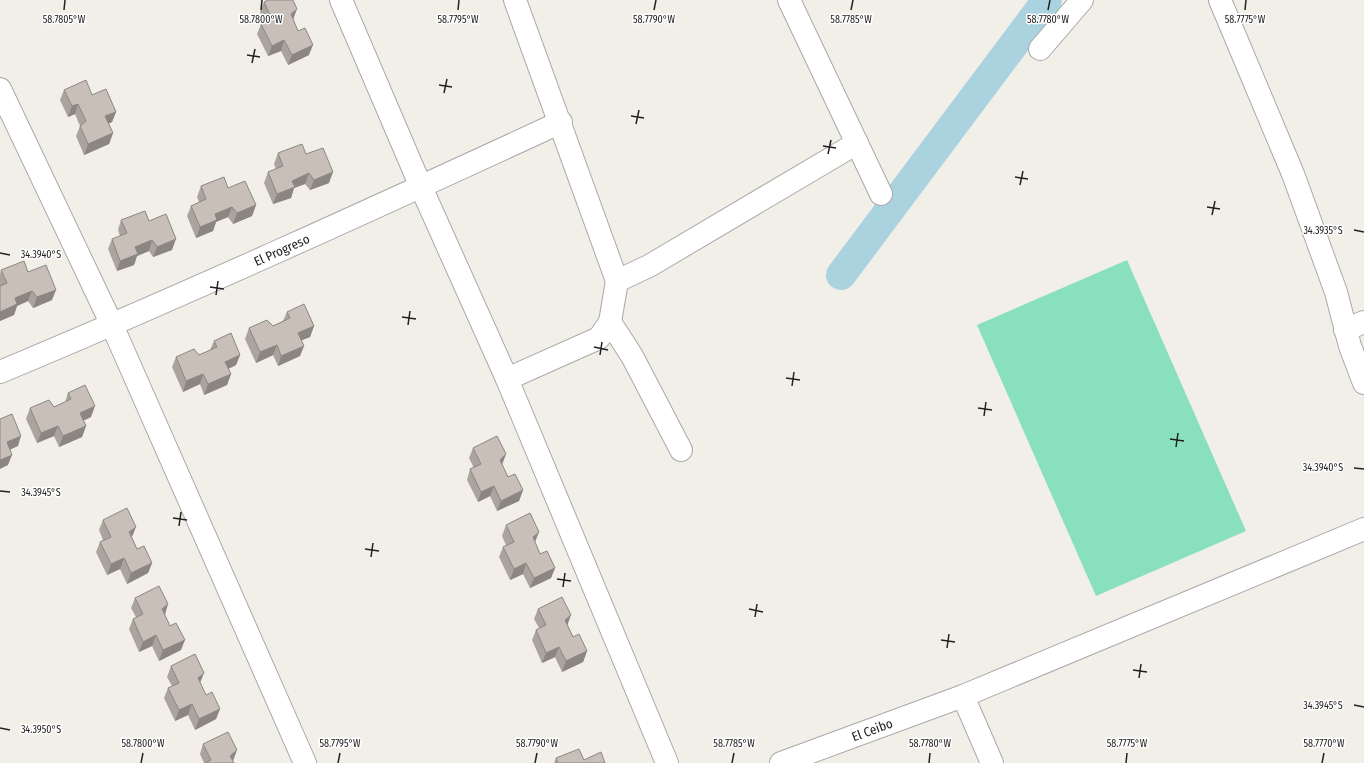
<svg xmlns="http://www.w3.org/2000/svg" width="1364" height="763" font-family="'Fira Sans Condensed',sans-serif">
<style>
.pitch{fill:#88e0be}
.lines{fill:none;stroke-linecap:round;stroke-linejoin:round}
.canal{stroke:#aad3df;stroke-width:30}
.minor-casing{stroke:#a9a9a9;stroke-width:24}
.minor{stroke:#fff;stroke-width:22}
.wall{fill:#aba49e}
.shaded-wall{fill:#8b8681}
.building{fill:#c7bfb8;stroke:#8b8681}
.ticks{fill:none;stroke:#222;stroke-width:1.5}
.labels{text-anchor:middle;stroke-width:3;stroke-linejoin:round;paint-order:stroke}
.street-label{font-size:13px;fill:#222;stroke:#fff}
.ticks-label{font-size:10px;text-anchor:middle;fill:#222;stroke:#fff;stroke-width:3;stroke-linejoin:round;paint-order:stroke}
</style>
<rect width="100%" height="100%" fill="#f2efe9"/>
<polygon class="pitch" points="1127,260 1246,531 1096,596 977,325"/>
<g class="lines">
<polyline class="canal" points="841,275 1047,0"/>
<defs>
<g id="minor">
<polyline points="341,0 421,187 507,379 667,763"/>
<polyline points="515,0 617,281"/>
<polyline points="789,0 881,194"/>
<polyline points="1220,0 1293,174 1336,292 1350,346 1364,383"/>
<polyline points="1040,49 1082,0"/>
<polyline points="0,89 112,325 305,763"/>
<polyline points="610,322 632,356 681,450"/>
<polyline points="1345,330 1364,322"/>
<path id="s1" d="M0,372C189,293 375,208 561,122"/>
<polyline points="507,379 599,338 610,322 617,281 649,266 857,143"/>
<polyline points="963,696 992,763"/>
<path id="s2" d="M781,763L963,696L1364,529"/>
</g>
</defs>
<use href="#minor" class="minor-casing"/>
<use href="#minor" class="minor"/>
</g>
<g class="wall">
<polygon points="264,2 293,20 309,55 288,65 281,51 268,56 257,34 261,24 265,22 260,12"/>
<polygon points="64,90 92,95 116,112 112,122 108,124 113,133 109,144 84,155 76,136 80,126 75,114 68,117 60,100"/>
<polygon points="278,153 306,154 329,183 310,190 305,184 294,188 291,198 273,204 264,183 268,172 276,169 274,164"/>
<polygon points="201,186 228,188 256,205 252,216 233,224 228,217 216,222 213,231 196,238 187,216 191,206 199,202 197,197"/>
<polygon points="121,220 149,221 172,250 153,257 149,251 137,256 134,265 117,271 108,249 112,239 120,236 118,230"/>
<polygon points="1,270 28,272 52,300 33,308 28,301 17,306 14,315 0,321 0,274"/>
<polygon points="287,312 314,326 310,337 302,340 300,356 278,366 273,355 256,363 245,339 249,328 273,326 283,321"/>
<polygon points="214,341 240,355 236,365 228,369 231,374 227,385 204,395 200,384 183,392 172,367 176,357 199,355 210,350"/>
<polygon points="68,393 91,417 83,421 86,426 82,437 59,447 54,436 37,443 26,419 30,408 54,407 65,402"/>
<polygon points="473,448 502,465 508,477 523,490 519,501 497,511 490,496 478,502 467,480 470,469 474,468 469,458"/>
<polygon points="103,520 132,537 137,549 152,563 148,573 127,584 120,569 107,575 96,552 100,542 103,540 99,530"/>
<polygon points="506,525 535,542 540,554 555,568 551,578 530,588 523,574 510,580 499,557 503,547 506,545 502,536"/>
<polygon points="135,598 165,615 181,650 159,661 152,646 139,652 129,629 133,619 136,617 131,608"/>
<polygon points="538,609 567,625 573,637 587,651 583,662 562,672 555,657 542,663 532,640 536,630 539,628 534,619"/>
<polygon points="171,666 206,695 220,709 216,719 195,730 188,715 175,721 164,698 168,688 172,686 167,677"/>
<polygon points="203,744 234,763 204,763 200,754"/>
<polygon points="556,758 584,760 605,763 554,763"/>
</g>
<g class="shaded-wall">
<polygon points="297,9 293,20 291,14"/>
<polygon points="284,40 281,51 268,56 272,46"/>
<polygon points="313,45 309,55 288,65 292,55"/>
<polygon points="78,104 75,114 68,117 72,106"/>
<polygon points="116,112 112,122 101,127 105,116"/>
<polygon points="113,133 109,144 84,155 88,144"/>
<polygon points="333,172 329,183 310,190 314,180"/>
<polygon points="309,173 305,184 294,188 291,198 273,204 277,194 292,181"/>
<polygon points="256,205 252,216 233,224 237,213"/>
<polygon points="232,207 228,217 216,222 213,231 196,238 200,227 215,214"/>
<polygon points="176,239 172,250 153,257 157,247"/>
<polygon points="152,240 149,251 137,256 134,265 117,271 120,261 135,247"/>
<polygon points="56,290 52,300 33,308 37,297"/>
<polygon points="32,291 28,301 17,306 14,315 0,321 0,312 15,298"/>
<polygon points="314,326 310,337 295,343 298,333"/>
<polygon points="277,345 273,355 256,363 260,352"/>
<polygon points="304,346 300,356 278,366 281,356"/>
<polygon points="240,355 236,365 222,372 225,362"/>
<polygon points="203,374 200,384 183,392 186,381"/>
<polygon points="231,374 227,385 204,395 208,384"/>
<polygon points="95,406 91,417 76,424 80,413"/>
<polygon points="58,426 54,436 37,443 41,433"/>
<polygon points="86,426 82,437 59,447 63,436"/>
<polygon points="21,436 18,446 3,453 7,442"/>
<polygon points="506,454 502,465 500,460"/>
<polygon points="12,455 8,465 0,469 0,460"/>
<polygon points="494,486 490,496 478,502 481,492"/>
<polygon points="523,490 519,501 497,511 501,501"/>
<polygon points="136,527 132,537 129,532"/>
<polygon points="539,532 535,542 533,537"/>
<polygon points="124,558 120,569 107,575 111,564"/>
<polygon points="152,563 148,573 127,584 131,573"/>
<polygon points="526,563 523,574 510,580 514,569"/>
<polygon points="555,568 551,578 530,588 534,578"/>
<polygon points="168,604 165,615 162,609"/>
<polygon points="571,615 567,626 565,620"/>
<polygon points="156,635 152,646 139,652 143,642"/>
<polygon points="185,640 181,650 159,661 163,650"/>
<polygon points="559,647 555,657 542,663 546,653"/>
<polygon points="587,651 583,662 562,672 566,661"/>
<polygon points="204,673 200,683 198,678"/>
<polygon points="192,704 188,715 175,721 179,710"/>
<polygon points="220,709 216,719 195,730 199,719"/>
<polygon points="237,750 233,761 230,756"/>
</g>
<g class="building">
<polygon points="268,0 293,0 297,9 291,14 298,31 305,28 313,45 292,55 284,40 272,46 261,24 272,19 264,2"/>
<polygon points="86,80 92,95 106,89 116,112 105,116 113,133 88,144 80,126 86,121 78,104 72,106 64,90"/>
<polygon points="302,144 306,154 323,148 333,172 314,180 309,173 292,181 295,187 277,194 268,172 283,166 278,153"/>
<polygon points="224,177 228,188 245,181 256,205 237,213 232,207 215,214 217,220 200,227 191,206 206,199 201,186"/>
<polygon points="145,211 149,221 166,214 176,239 157,247 152,240 135,247 138,254 120,261 112,239 127,233 121,220"/>
<polygon points="24,261 28,272 46,265 56,290 37,297 32,291 15,298 17,304 0,312 0,286 7,283 1,270"/>
<polygon points="304,304 314,326 298,333 304,346 281,356 277,345 260,352 249,328 267,320 273,326 290,318 287,312"/>
<polygon points="231,333 240,355 225,362 231,374 208,384 203,374 186,381 176,357 194,349 199,355 217,347 214,341"/>
<polygon points="85,385 95,406 80,413 86,426 63,436 58,426 41,433 30,408 49,400 54,407 71,399 68,393"/>
<polygon points="12,414 21,436 7,442 12,455 0,460 0,419"/>
<polygon points="497,436 506,454 500,460 508,477 515,474 523,490 501,501 494,486 481,492 470,469 481,464 473,448"/>
<polygon points="127,508 136,527 129,532 137,549 144,546 152,563 131,573 124,558 111,564 100,542 111,537 103,520"/>
<polygon points="530,513 539,532 533,537 540,554 547,551 555,568 534,578 526,563 514,569 503,547 514,542 506,525"/>
<polygon points="159,586 168,604 162,609 170,626 176,623 185,640 163,650 156,635 143,642 133,619 143,614 135,598"/>
<polygon points="562,597 571,615 565,620 573,637 579,634 587,651 566,661 559,647 546,653 536,630 546,625 538,609"/>
<polygon points="195,654 204,673 198,678 206,695 212,692 220,709 199,719 192,704 179,710 168,688 179,683 171,666"/>
<polygon points="228,732 237,750 230,756 234,763 205,763 211,760 203,744"/>
<polygon points="579,749 584,760 601,752 605,763 558,763 556,758"/>
</g>
<path class="ticks" d="M64,10L65,0M261,10L262,0M458,10L459,0M654,10L656,0M851,10L853,0M1048,10L1050,0M1245,10L1246,0M247,55L260,57M252,63L255,49M439,85L452,87M444,93L447,79M631,116L644,118M636,124L639,110M823,146L836,148M828,154L831,140M1015,177L1028,179M1020,185L1023,171M1207,207L1220,209M1212,215L1215,201M1354,230L1364,232M0,253L10,255M210,287L224,289M216,295L218,281M402,317L416,319M408,325L410,311M594,347L608,350M600,355L602,342M786,378L800,380M792,386L794,372M978,408L992,410M984,416L986,402M1170,439L1184,441M1176,447L1178,433M1354,468L1364,469M0,491L10,492M173,518L187,520M179,526L181,512M365,549L379,551M371,557L373,543M557,579L571,581M563,587L565,573M749,609L763,612M755,617L757,604M941,640L955,642M947,648L949,634M1133,670L1147,672M1139,678L1141,664M1354,705L1364,707M0,728L10,730M141,763L143,753M338,763L340,753M535,763L537,753M732,763L734,753M929,763L930,753M1126,763L1127,753M1322,763L1324,753"/>
<g class="labels">
<g class="street-label">
<text dy="5" stroke="none"><textPath href="#s1" startOffset="307">El Progreso</textPath></text>
<text dy="5" stroke="none"><textPath href="#s2" startOffset="97">El Ceibo</textPath></text>
</g>
</g>
<g class="ticks-label">
<text x="1048" y="23">58.7780°W</text>
<text x="64" y="23">58.7805°W</text>
<text x="261" y="23">58.7800°W</text>
<text x="458" y="23">58.7795°W</text>
<text x="654" y="23">58.7790°W</text>
<text x="851" y="23">58.7785°W</text>
<text x="1245" y="23">58.7775°W</text>
<text x="1323" y="234">34.3935°S</text>
<text x="41" y="258">34.3940°S</text>
<text x="1323" y="471">34.3940°S</text>
<text x="41" y="496">34.3945°S</text>
<text x="1323" y="709">34.3945°S</text>
<text x="41" y="733">34.3950°S</text>
<text x="143" y="747">58.7800°W</text>
<text x="340" y="747">58.7795°W</text>
<text x="537" y="747">58.7790°W</text>
<text x="734" y="747">58.7785°W</text>
<text x="930" y="747">58.7780°W</text>
<text x="1127" y="747">58.7775°W</text>
<text x="1324" y="747">58.7770°W</text>
</g>
</svg>
